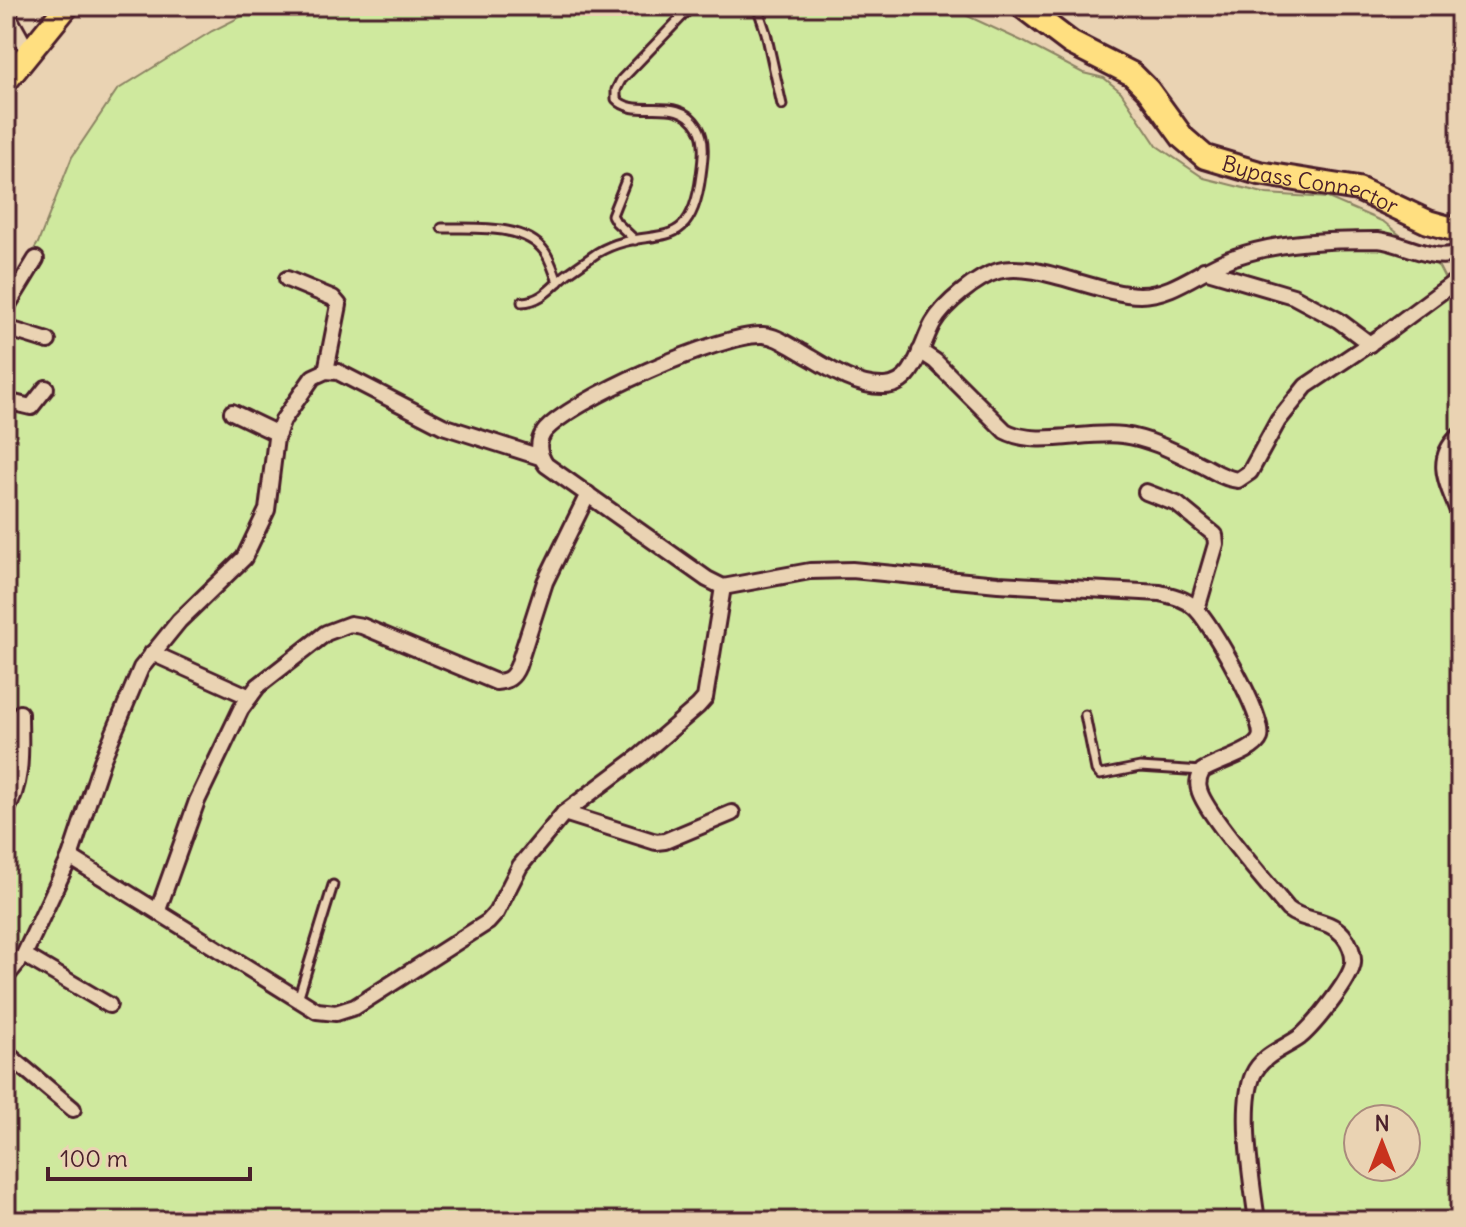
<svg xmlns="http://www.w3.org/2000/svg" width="1466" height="1227" font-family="Delius,sans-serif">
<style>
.green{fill:#cfe99e;stroke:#8c8464;stroke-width:2;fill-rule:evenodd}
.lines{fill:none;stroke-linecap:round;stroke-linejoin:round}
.lane-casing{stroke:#4a1f2b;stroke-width:13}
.street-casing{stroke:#4a1f2b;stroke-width:20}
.secondary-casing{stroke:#4a1f2b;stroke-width:26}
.primary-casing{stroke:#4a1f2b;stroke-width:28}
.lane{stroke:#ead3b3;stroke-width:7}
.street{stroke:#ead3b3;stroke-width:14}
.secondary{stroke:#ead3b3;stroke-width:20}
.primary{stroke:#ffdf80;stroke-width:22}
.labels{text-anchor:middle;stroke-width:8;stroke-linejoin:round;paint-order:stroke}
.street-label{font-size:22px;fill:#4a1f2b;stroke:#ead3b3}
</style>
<rect width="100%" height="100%" fill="#ead3b3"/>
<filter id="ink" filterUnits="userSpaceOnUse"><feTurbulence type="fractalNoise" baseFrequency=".0125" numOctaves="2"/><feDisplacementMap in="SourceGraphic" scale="16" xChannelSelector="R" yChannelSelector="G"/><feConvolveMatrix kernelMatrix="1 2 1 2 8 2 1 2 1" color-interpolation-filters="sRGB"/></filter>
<g filter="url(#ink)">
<path class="green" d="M262,6H946L1024,42L1083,73L1104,78L1121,92L1157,146L1204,178L1267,194L1328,198L1384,222L1439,267L1460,308V1221H6V294L38,243L72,157L117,90L212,31ZM1358,1119H1406V1167H1358Z"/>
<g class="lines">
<defs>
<g id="lane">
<polyline points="757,6 766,33 782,105"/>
<polyline points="626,180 612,215 616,222 635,240"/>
<path d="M442,228C473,229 524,223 545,252C551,261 554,272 558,282"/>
<path d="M522,302C543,301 552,286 567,274C577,267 587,260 597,253C651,221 690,262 701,175C703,160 706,140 698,127C678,93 636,121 616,99V90L621,80L692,6"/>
<polyline points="1085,715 1096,770 1100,775 1140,767 1202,771"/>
<polyline points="298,999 333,885"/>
</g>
<g id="street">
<polyline points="6,12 30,55"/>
<polyline points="1204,270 1293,296 1338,320 1370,344"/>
<polyline points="287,279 333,298 339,305 326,371"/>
<polyline points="6,308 36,259"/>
<polyline points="6,328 48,341"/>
<path d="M920,351L935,361L1005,431C1037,448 1087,430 1123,435C1152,439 1177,453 1204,466C1215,472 1226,479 1238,480L1250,472L1278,421L1306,386L1387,332L1460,278"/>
<polyline points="6,401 31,407 46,388"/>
<polyline points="232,412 278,434"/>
<polyline points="1146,492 1177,504 1215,535 1216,544 1197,609"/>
<polyline points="152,653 250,697"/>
<path d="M6,811C24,781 20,747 20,713"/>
<polyline points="564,813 656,842 665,841 732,813"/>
<polyline points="70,857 317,1011 336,1013 355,1007 488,922 496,913 520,866 564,813 640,756 698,706 705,698 723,587"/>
<path d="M158,910L197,801L241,709L258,686L326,633L350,624L362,626L496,682C508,681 513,678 518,666L545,582L588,494"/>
<polyline points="24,955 109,1005"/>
<polyline points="6,977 24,955 70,857 102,761 141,668 179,621 244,558 267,510 276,438 283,420 313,377 326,371 338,372 443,426 540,457"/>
<polyline points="6,1053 73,1109"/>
<path d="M1257,1221C1252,1183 1239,1109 1253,1075C1262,1055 1283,1049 1300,1037C1314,1025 1351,980 1353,963C1354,953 1349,942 1343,935C1328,918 1304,922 1288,909C1270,887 1203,811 1199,789C1197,782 1199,777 1202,771C1215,762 1255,752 1260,738C1267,721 1210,620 1194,607C1184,598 1172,596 1160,593L998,584L852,570L810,571L723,587L707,579L546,465C539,455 536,443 544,432C568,401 724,332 763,335C777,336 788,345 801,352C825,366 855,387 884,386C915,386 921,344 933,323C944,304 977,277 998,271C1034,260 1099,295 1140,295C1175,295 1203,267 1235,257C1281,241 1330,240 1378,240C1406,243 1434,264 1460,252"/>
</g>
<path id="secondary" d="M1460,439C1437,461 1450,482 1460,508"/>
<g id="primary">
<path id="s1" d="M1022,6L1071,43L1132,74L1148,90L1183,138L1205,157L1259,173L1358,189L1428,222L1460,231"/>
<polyline points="6,81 67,6"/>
</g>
</defs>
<use href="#lane" class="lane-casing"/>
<use href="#street" class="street-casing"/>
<use href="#secondary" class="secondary-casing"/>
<use href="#primary" class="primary-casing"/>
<use href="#lane" class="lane"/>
<use href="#street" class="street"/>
<use href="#secondary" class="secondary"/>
<use href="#primary" class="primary"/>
</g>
</g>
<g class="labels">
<g class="street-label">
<text dy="8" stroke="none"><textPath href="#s1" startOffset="350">Bypass Connector</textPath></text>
</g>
</g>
<rect width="1466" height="1227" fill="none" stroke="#ead3b3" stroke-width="32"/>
<rect x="16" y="16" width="1434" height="1195" fill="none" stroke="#4a1f2b" stroke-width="3" filter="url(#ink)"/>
<g transform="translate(1382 1143)"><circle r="38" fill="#ead3b3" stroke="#aa8b7d" stroke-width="2"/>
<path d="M0-6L14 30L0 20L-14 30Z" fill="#c8321e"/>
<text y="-12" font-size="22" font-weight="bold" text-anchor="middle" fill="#4a1f2b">N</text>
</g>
<path d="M48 1167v12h202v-12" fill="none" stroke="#4a1f2b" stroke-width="4"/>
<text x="60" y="1167" font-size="24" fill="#4a1f2b" stroke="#ead3b3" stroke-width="6" paint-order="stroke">100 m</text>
</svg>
